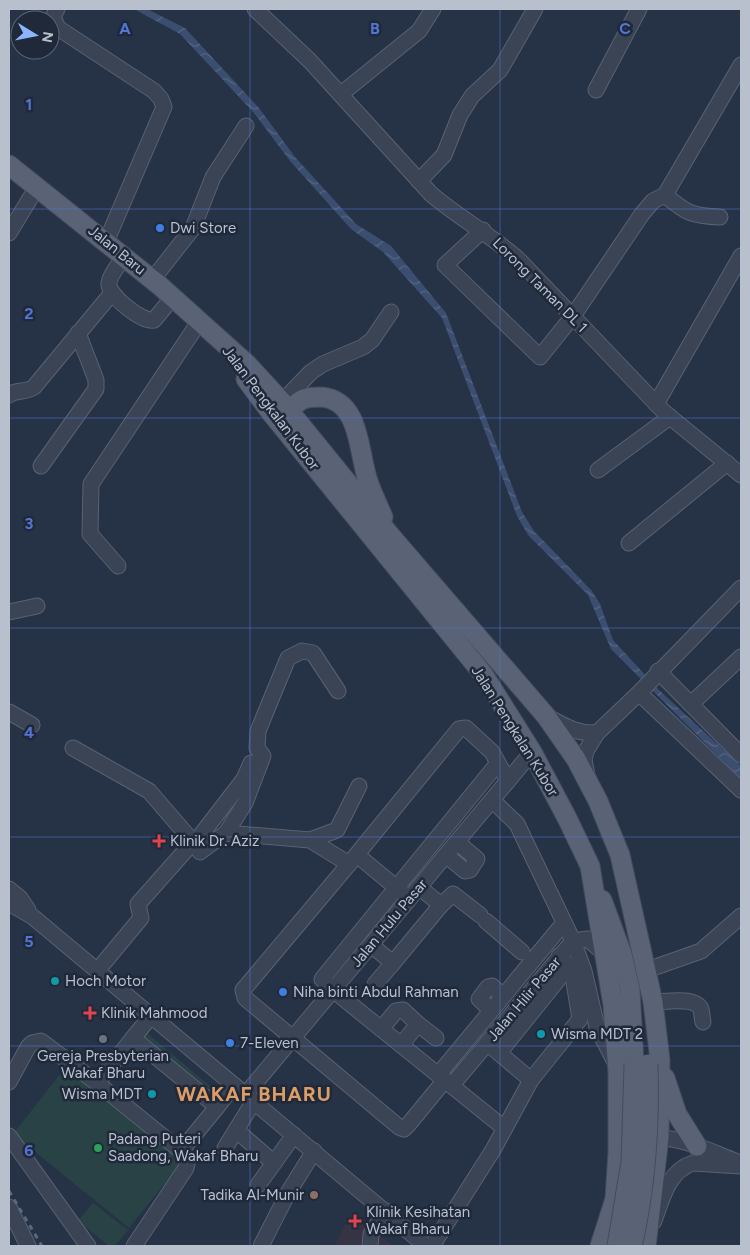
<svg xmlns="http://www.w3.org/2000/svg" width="750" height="1255" font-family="Figtree,sans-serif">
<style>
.medical{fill:#363345}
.green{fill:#284246}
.water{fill:url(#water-waves)}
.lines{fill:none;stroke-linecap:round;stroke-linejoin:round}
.minor-casing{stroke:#596272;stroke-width:17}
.major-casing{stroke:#444d5e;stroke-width:21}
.minor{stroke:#3b4455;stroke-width:15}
.major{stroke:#596375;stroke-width:19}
.rail{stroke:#5d687c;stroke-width:3;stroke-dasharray:5 5;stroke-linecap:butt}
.major-bridge-casing{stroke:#444d5e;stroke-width:21;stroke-linecap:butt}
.major-bridge{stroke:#596375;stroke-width:19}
.grid{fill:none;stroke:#5376d4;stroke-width:1;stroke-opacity:0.55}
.shop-dot{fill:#3f7fe0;stroke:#1f293a;stroke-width:2}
.health-dot{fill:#e0444e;stroke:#1f293a;stroke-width:2}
.culture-dot{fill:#0f9aa8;stroke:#1f293a;stroke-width:2}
.worship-dot{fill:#6b7280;stroke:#1f293a;stroke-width:2}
.leisure-dot{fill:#2e9e5b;stroke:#1f293a;stroke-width:2}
.education-dot{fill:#8d6e63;stroke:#1f293a;stroke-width:2}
.labels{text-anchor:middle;stroke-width:5;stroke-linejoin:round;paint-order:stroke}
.poi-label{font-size:15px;fill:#b8c0ce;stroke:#1f293a;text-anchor:start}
.street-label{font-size:15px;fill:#b8c0ce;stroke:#1f293a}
.district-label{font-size:20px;font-weight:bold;letter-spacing:1px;fill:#dd9d64;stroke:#1f293a}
.grid-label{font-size:16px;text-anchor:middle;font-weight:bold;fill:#5376d4;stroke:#1f293a;stroke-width:5;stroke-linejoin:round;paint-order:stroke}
</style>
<defs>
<pattern id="water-waves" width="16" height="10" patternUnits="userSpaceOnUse" patternTransform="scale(1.25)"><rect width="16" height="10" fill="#3b4e6f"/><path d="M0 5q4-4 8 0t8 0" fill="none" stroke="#556682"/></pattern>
</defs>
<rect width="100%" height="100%" fill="#263246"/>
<polygon class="medical" points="352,1212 393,1246 334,1246"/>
<g class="green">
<polygon points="146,1032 217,1092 212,1099 140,1039"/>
<polygon points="65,1068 182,1162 129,1228 13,1134"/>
<polygon points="93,1203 128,1230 115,1246 109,1246 78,1221"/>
</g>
<polygon class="water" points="134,9 147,9 185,28 259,108 295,157 356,224 391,246 446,313 522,512 534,531 592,591 600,604 613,640 659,690 741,766 741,779 611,649 588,595 528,535 517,516 442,318 383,252 351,229 290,161 254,113 180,34"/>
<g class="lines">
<defs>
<g id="minor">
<polyline points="57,9 53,17 58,28 154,91 161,99 164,107 106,242"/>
<path d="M255,9L310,61L431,194C459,218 491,235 518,259L664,412L741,475"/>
<polyline points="596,90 639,9"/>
<polyline points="341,94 419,31 433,9"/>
<polyline points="419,181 444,155 460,115 472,96 500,70 535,9"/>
<path d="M665,195C686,213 692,216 720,217"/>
<polyline points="483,230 445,265 540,357 573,316 642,214 653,201 665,195 741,65"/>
<polyline points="9,233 37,187"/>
<path d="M124,256C120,264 110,274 109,283C107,295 143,323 154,320L173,297"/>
<polyline points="152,280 193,228 213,177 246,126"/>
<path d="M9,395C17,389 26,393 34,387L112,293"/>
<polyline points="282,402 311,372 323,364 363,347 372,340 391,312"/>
<polyline points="656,404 741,256"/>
<polyline points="41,466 96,389 96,380 78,333"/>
<polyline points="598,470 670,417"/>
<polyline points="629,543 727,463"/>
<polyline points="118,566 90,534 91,484 199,322"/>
<polyline points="9,612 37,606"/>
<polyline points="658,671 741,755"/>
<polyline points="639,693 741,790"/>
<polyline points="691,704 741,657"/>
<polyline points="9,712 32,725"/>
<path d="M548,717C565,726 577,734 597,733"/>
<polyline points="73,748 149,791 193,842"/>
<polyline points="498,763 322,979 333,990 504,1128"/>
<polyline points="587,775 584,760 586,751 597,733 639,693 741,588"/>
<polyline points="492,800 517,824 573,941 584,971 597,1027 616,1064"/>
<polyline points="226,833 245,803 263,756 257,748 258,731 288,658 302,651 313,653 338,691"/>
<polyline points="310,840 337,830 359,786"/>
<polyline points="194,844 244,779 251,763"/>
<polyline points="357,855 404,894"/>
<polyline points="446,855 465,871 470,870 477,859 457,842"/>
<polyline points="9,889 20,898 28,910"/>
<polyline points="9,903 33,917 426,1246"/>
<polyline points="441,905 453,894 480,915"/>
<polyline points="486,921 522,952"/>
<polyline points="371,945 393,963 441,905 419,887"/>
<polyline points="647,970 701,951 741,916"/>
<polyline points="97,971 141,918 138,904 193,842 200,852 226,833 310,840 349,864"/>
<polyline points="375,984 393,963"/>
<path d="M653,1002C665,1002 695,996 701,1009C702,1013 702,1018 703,1022"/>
<polyline points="491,1010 479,999 488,987 492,986 503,996"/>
<polyline points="151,1016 133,1038 217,1107 234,1085"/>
<polyline points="418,1024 436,1038"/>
<polyline points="381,1029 396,1011 403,1010 418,1024 401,1045"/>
<polyline points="133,1038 97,1083 181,1151 217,1107"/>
<polyline points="487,1043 499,1053 569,966"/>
<polyline points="499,1053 531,1080"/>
<polyline points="438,1075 563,924"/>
<polyline points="445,1080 408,1125 404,1129 399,1127 245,998 243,990 349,864 459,729 466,728 492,752 508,781"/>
<polyline points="9,1082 28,1047 32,1043 41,1041 97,1083"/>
<polyline points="452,1085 573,941 588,939 604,953"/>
<polyline points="246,1094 532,752"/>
<polyline points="236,1130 274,1163"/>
<polyline points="9,1136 88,1246"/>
<path d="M650,1138C679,1135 709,1151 735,1161"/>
<polyline points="225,1148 254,1101"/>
<polyline points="258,1185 294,1135"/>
<polyline points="9,1207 28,1246"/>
<path d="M654,1221C662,1199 668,1171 693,1163L741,1166"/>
<polyline points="134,1246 186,1168 188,1158 181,1151"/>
<polyline points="261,1246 288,1193 314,1151"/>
<polyline points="370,1246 371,1234 386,1211"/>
<polyline points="432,1246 493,1150 531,1080 580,1019 572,970 559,956"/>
</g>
<g id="major">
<polyline points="9,165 159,285 247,364 282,402 390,535 546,716 576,759 598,801 620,855 653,1002 660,1060 659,1137 646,1246"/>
<polyline points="246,379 272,414 483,674 532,752 567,818 590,866 613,1005 618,1073 618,1152 615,1199 600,1246"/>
<path d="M286,423C286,414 292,406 300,401C306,397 315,397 322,397C361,401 358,452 368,481C372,493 378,505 383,517"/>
<polyline points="602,900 622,954 630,989 634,1064"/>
<polyline points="665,1078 677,1114 697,1146"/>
</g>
</defs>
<use href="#minor" class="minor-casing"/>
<use href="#major" class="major-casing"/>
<use href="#minor" class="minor"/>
<use href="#major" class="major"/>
<polyline class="rail" points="9,1191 42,1246"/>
<defs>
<g id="major-bridge">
<polyline points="617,1246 631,1162 634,1064"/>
<path d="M632,1246C646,1186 650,1126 648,1064"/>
</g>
</defs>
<use href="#major-bridge" class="major-bridge-casing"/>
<use href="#major-bridge" class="major-bridge"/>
</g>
<path class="grid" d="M250,9V1246M500,9V1246M9,209H741M9,418H741M9,628H741M9,837H741M9,1046H741"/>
<g class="shop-dot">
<circle cx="160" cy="228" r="5"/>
<circle cx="283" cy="992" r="5"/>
<circle cx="230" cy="1043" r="5"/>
</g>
<g class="health-dot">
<path d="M156.5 833.5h5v5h5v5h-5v5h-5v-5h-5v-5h5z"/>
<path d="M87.5 1005.5h5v5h5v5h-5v5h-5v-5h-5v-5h5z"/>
<path d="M352.5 1213.5h5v5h5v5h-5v5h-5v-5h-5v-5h5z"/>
</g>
<g class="culture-dot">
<circle cx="55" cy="981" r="5"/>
<circle cx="541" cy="1034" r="5"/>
<circle cx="152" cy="1094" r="5"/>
</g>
<circle class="worship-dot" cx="103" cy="1039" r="5"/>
<circle class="leisure-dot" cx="98" cy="1148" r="5"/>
<circle class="education-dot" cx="314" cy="1195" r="5"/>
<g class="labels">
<g class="poi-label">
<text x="170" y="233">Dwi Store</text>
<text x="170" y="846">Klinik Dr. Aziz</text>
<text x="65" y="986">Hoch Motor</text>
<text x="293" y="997">Niha binti Abdul Rahman</text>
<text x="101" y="1018">Klinik Mahmood</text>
<text x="551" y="1039">Wisma MDT 2</text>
<text x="240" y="1048">7-Eleven</text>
<text x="103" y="1061" text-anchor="middle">Gereja Presbyterian<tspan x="103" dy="17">Wakaf Bharu</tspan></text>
<text x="142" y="1099" text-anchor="end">Wisma MDT</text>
<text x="108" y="1144">Padang Puteri<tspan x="108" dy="17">Saadong, Wakaf Bharu</tspan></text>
<text x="304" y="1200" text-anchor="end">Tadika Al-Munir</text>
<text x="366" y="1217">Klinik Kesihatan<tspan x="366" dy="17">Wakaf Bharu</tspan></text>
</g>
<g class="street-label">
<text transform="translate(117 250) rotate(39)" y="5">Jalan Baru</text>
<text transform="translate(540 285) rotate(45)" y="5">Lorong Taman DL 1</text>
<text transform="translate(271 408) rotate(53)" y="5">Jalan Pengkalan Kubor</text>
<text transform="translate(515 731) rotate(58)" y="5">Jalan Pengkalan Kubor</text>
<text transform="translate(389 923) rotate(-50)" y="5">Jalan Hulu Pasar</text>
<text transform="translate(524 999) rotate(-50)" y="5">Jalan Hilir Pasar</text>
</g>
<g class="district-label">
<text x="254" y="1101">WAKAF BHARU</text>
</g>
</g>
<g class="grid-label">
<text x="125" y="34">A</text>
<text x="375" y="34">B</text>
<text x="625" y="34">C</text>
<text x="29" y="110">1</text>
<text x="29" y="319">2</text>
<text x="29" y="529">3</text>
<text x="29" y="738">4</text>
<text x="29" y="947">5</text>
<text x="29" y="1156">6</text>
</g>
<rect width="750" height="1255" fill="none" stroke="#b8c0ce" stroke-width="20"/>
<g transform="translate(35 35) rotate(100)"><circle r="24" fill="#1f293a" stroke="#5c6575"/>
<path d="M0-4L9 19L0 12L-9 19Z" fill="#8db5fe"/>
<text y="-8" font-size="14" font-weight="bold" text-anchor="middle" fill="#b8c0ce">N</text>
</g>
</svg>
